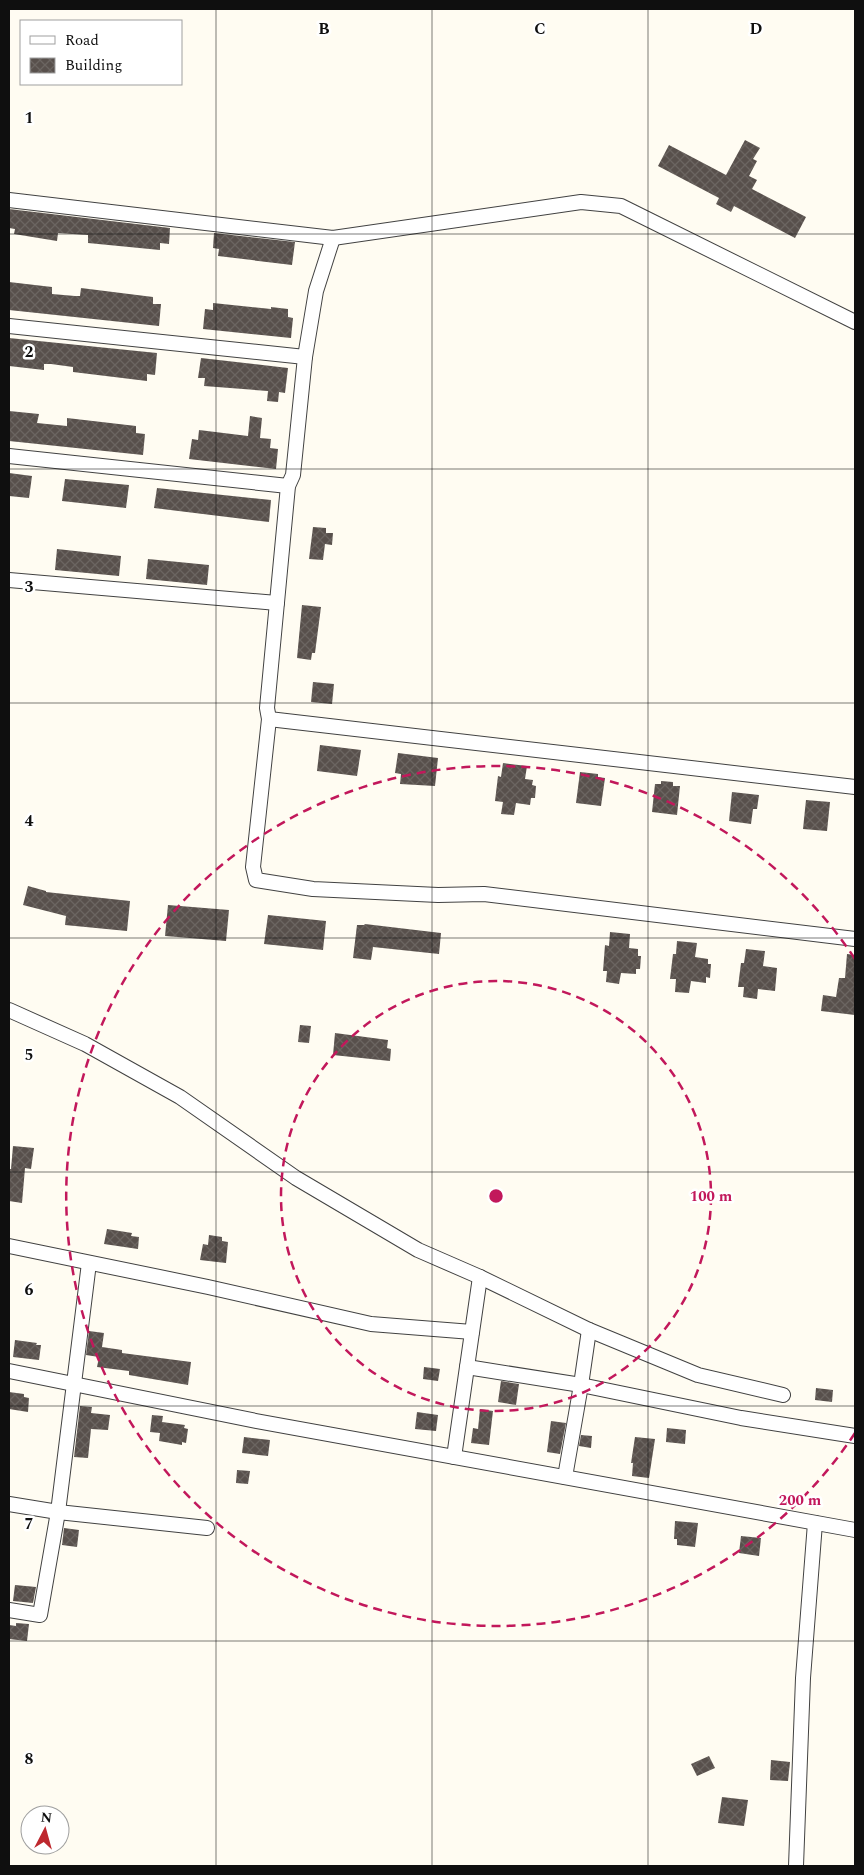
<svg xmlns="http://www.w3.org/2000/svg" width="864" height="1875" font-family="Spectral,serif">
<style>
.building{fill:url(#building-cross-hatch)}
.lines{fill:none;stroke-linecap:round;stroke-linejoin:round}
.street-casing{stroke:#424242;stroke-width:16}
.street{stroke:#fff;stroke-width:14}
.grid{fill:none;stroke:#0f0f0f;stroke-width:1;stroke-opacity:0.55}
.ring{fill:none;stroke:#c2185b;stroke-width:2.5;stroke-dasharray:9 6}
.grid-label{font-size:16px;text-anchor:middle;font-weight:bold;fill:#0f0f0f;stroke:#fff;stroke-width:5;stroke-linejoin:round;paint-order:stroke}
.centre{fill:#c2185b;stroke:#fff;stroke-width:2.5}
.ring-label{font-size:15px;text-anchor:middle;font-weight:bold;fill:#c2185b;stroke:#fff;stroke-width:5;stroke-linejoin:round;paint-order:stroke}
</style>
<defs>
<pattern id="building-cross-hatch" width="8" height="8" patternUnits="userSpaceOnUse" patternTransform="scale(1.25)"><rect width="8" height="8" fill="#58504c"/><path d="M0 0l8 8M0 8l8-8" fill="none" stroke="#6b6561"/></pattern>
</defs>
<rect width="100%" height="100%" fill="#fffcf2"/>
<g class="building">
<polygon points="745,140 760,148 753,159 757,161 749,176 757,180 752,189 806,217 795,238 734,206 731,212 716,204 719,198 658,166 669,145 726,175"/>
<polygon points="9,209 170,228 169,244 160,243 160,250 88,243 88,235 58,233 57,241 14,234 15,229 9,228"/>
<polygon points="214,233 295,242 292,265 218,256 219,249 213,248"/>
<polygon points="9,282 52,287 52,294 75,296 80,296 81,288 153,297 153,304 161,304 159,326 9,310"/>
<polygon points="213,303 271,309 271,307 288,309 288,317 293,318 291,338 203,329 205,309 213,310"/>
<polygon points="9,338 157,353 155,375 147,374 147,381 73,372 73,367 51,364 44,364 44,370 9,366"/>
<polygon points="201,358 288,368 285,393 279,392 278,402 267,401 268,391 204,386 205,378 198,378"/>
<polygon points="9,411 39,414 37,423 67,426 67,418 136,426 136,433 145,434 143,455 9,441"/>
<polygon points="250,416 262,418 260,438 271,439 270,448 278,449 276,469 189,459 192,439 198,440 199,430 248,436"/>
<polygon points="9,473 32,476 29,498 9,496"/>
<polygon points="65,479 129,485 126,508 62,501"/>
<polygon points="157,488 271,500 269,522 154,508"/>
<polygon points="313,527 326,528 326,533 333,533 332,545 325,544 323,560 309,559"/>
<polygon points="57,549 121,556 119,576 55,570"/>
<polygon points="148,559 209,565 207,585 146,579"/>
<polygon points="302,605 321,607 315,653 312,653 311,660 297,658"/>
<polygon points="313,682 334,684 332,704 311,702"/>
<polygon points="320,745 361,750 357,776 317,771"/>
<polygon points="398,753 438,758 435,786 400,784 401,774 395,773"/>
<polygon points="503,763 527,766 525,779 533,780 532,785 536,786 535,798 531,798 530,805 516,803 514,815 501,814 503,802 495,801 498,776 501,777"/>
<polygon points="580,772 598,774 598,777 605,778 601,806 576,803"/>
<polygon points="661,781 673,782 673,786 680,786 677,815 652,812 655,784 661,784"/>
<polygon points="732,792 759,795 757,809 753,809 751,824 729,821"/>
<polygon points="806,800 830,802 827,831 803,829"/>
<polygon points="28,886 46,891 46,892 130,901 127,931 65,925 66,916 23,905"/>
<polygon points="168,905 229,910 226,941 165,936"/>
<polygon points="268,915 326,921 323,950 264,944"/>
<polygon points="365,924 441,933 439,954 373,947 371,960 353,958 357,925 364,925"/>
<polygon points="610,932 630,934 629,948 638,949 638,956 641,956 640,969 636,969 636,974 621,973 619,984 606,982 607,971 603,971 605,945 609,946"/>
<polygon points="677,941 697,943 695,957 708,959 708,964 711,964 710,978 706,977 706,983 691,981 689,993 675,992 676,979 670,979 673,954 676,954"/>
<polygon points="746,949 765,951 763,966 777,968 775,991 758,989 757,999 743,997 744,987 738,987 741,963 744,963"/>
<polygon points="847,954 855,955 855,1015 821,1011 823,995 836,997 839,978 845,978"/>
<polygon points="300,1025 311,1026 309,1043 298,1042"/>
<polygon points="335,1033 388,1040 387,1048 391,1049 390,1061 333,1055"/>
<polygon points="13,1146 34,1148 31,1169 25,1168 22,1203 9,1201 9,1169 11,1169"/>
<polygon points="107,1229 132,1233 131,1236 139,1237 138,1249 104,1244"/>
<polygon points="209,1235 222,1237 222,1241 228,1242 226,1263 200,1260 203,1244 208,1245"/>
<polygon points="89,1331 104,1333 102,1347 122,1350 122,1353 191,1362 188,1385 129,1375 129,1371 97,1367 99,1357 86,1355"/>
<polygon points="15,1340 37,1343 36,1345 41,1345 39,1360 13,1357"/>
<polygon points="424,1367 440,1369 438,1381 423,1379"/>
<polygon points="501,1381 519,1384 516,1405 498,1402"/>
<polygon points="816,1388 833,1390 832,1402 815,1400"/>
<polygon points="9,1392 24,1394 24,1397 29,1398 28,1412 9,1409"/>
<polygon points="80,1406 92,1407 91,1413 110,1415 108,1430 91,1429 88,1458 74,1457"/>
<polygon points="480,1409 493,1411 489,1445 471,1443 473,1428 478,1429"/>
<polygon points="417,1412 438,1415 436,1431 415,1429"/>
<polygon points="152,1415 163,1416 162,1422 185,1425 184,1428 188,1429 186,1443 182,1442 182,1445 159,1441 160,1433 150,1432"/>
<polygon points="551,1421 566,1423 560,1454 547,1452"/>
<polygon points="667,1428 686,1430 685,1444 666,1442"/>
<polygon points="581,1435 592,1436 591,1448 579,1446"/>
<polygon points="244,1437 270,1440 268,1456 242,1453"/>
<polygon points="635,1437 655,1439 649,1478 632,1476 633,1463 631,1463"/>
<polygon points="237,1470 250,1471 248,1484 236,1483"/>
<polygon points="675,1521 698,1523 695,1547 677,1545 677,1539 674,1539"/>
<polygon points="64,1528 79,1530 77,1547 62,1545"/>
<polygon points="741,1536 761,1538 759,1556 739,1553"/>
<polygon points="15,1585 36,1587 33,1603 13,1601"/>
<polygon points="16,1623 29,1624 27,1641 9,1639 9,1625 16,1626"/>
<polygon points="709,1756 715,1768 697,1776 691,1764"/>
<polygon points="771,1760 790,1762 788,1781 770,1780"/>
<polygon points="722,1797 748,1800 744,1826 718,1823"/>
</g>
<g class="lines">
<defs>
<g id="street">
<polyline points="9,200 333,238 581,202 621,206 855,322"/>
<polyline points="333,238 316,291 305,357 293,475 288,486 267,708 269,719 253,867 256,880 313,889 438,895 484,894 855,939"/>
<polyline points="9,326 305,357"/>
<polyline points="9,456 288,486"/>
<polyline points="9,580 277,603"/>
<polyline points="269,719 855,787"/>
<polyline points="9,1010 85,1044 180,1097 296,1178 418,1250 480,1277 589,1330 698,1375 783,1395"/>
<polyline points="9,1246 208,1287 371,1324 472,1332"/>
<polyline points="467,1367 581,1385 741,1418 855,1436"/>
<polyline points="9,1371 256,1421 855,1530"/>
<polyline points="454,1457 480,1277"/>
<polyline points="565,1477 581,1385 589,1330"/>
<polyline points="9,1504 58,1512 207,1528"/>
<polyline points="9,1610 40,1615 58,1512 89,1263"/>
<polyline points="796,1866 803,1678 815,1523"/>
</g>
</defs>
<use href="#street" class="street-casing"/>
<use href="#street" class="street"/>
</g>
<path class="grid" d="M216,9V1866M432,9V1866M648,9V1866M9,234H855M9,469H855M9,703H855M9,938H855M9,1172H855M9,1406H855M9,1641H855"/>
<g class="ring">
<circle cx="496" cy="1196" r="215"/>
<path d="M855 1433A430 430 0 1 1 855 959"/>
</g>
<g class="grid-label">
<text x="324" y="34">B</text>
<text x="540" y="34">C</text>
<text x="756" y="34">D</text>
<text x="29" y="123">1</text>
<text x="29" y="357">2</text>
<text x="29" y="592">3</text>
<text x="29" y="826">4</text>
<text x="29" y="1060">5</text>
<text x="29" y="1295">6</text>
<text x="29" y="1529">7</text>
<text x="29" y="1764">8</text>
</g>
<circle cx="496" cy="1196" r="8" class="centre"/>
<g class="ring-label">
<text x="711" y="1201">100 m</text>
<text x="800" y="1505">200 m</text>
</g>
<rect width="864" height="1875" fill="none" stroke="#0f0f0f" stroke-width="20"/>
<rect x="20" y="20" width="162" height="65" fill="#ffffff" stroke="#9f9f9f"/>
<rect x="30" y="36" width="25" height="8" fill="#ffffff" stroke="#9f9f9f"/>
<text x="65" y="45" font-size="15" fill="#0f0f0f">Road</text>
<rect x="30" y="58" width="25" height="15" fill="url(#building-cross-hatch)" stroke="#9f9f9f"/>
<text x="65" y="70" font-size="15" fill="#0f0f0f">Building</text>
<g transform="translate(45 1830) rotate(6)"><circle r="24" fill="#ffffff" stroke="#9f9f9f"/>
<path d="M0-4L9 19L0 12L-9 19Z" fill="#be282e"/>
<text y="-8" font-size="14" font-weight="bold" text-anchor="middle" fill="#0f0f0f">N</text>
</g>
</svg>
